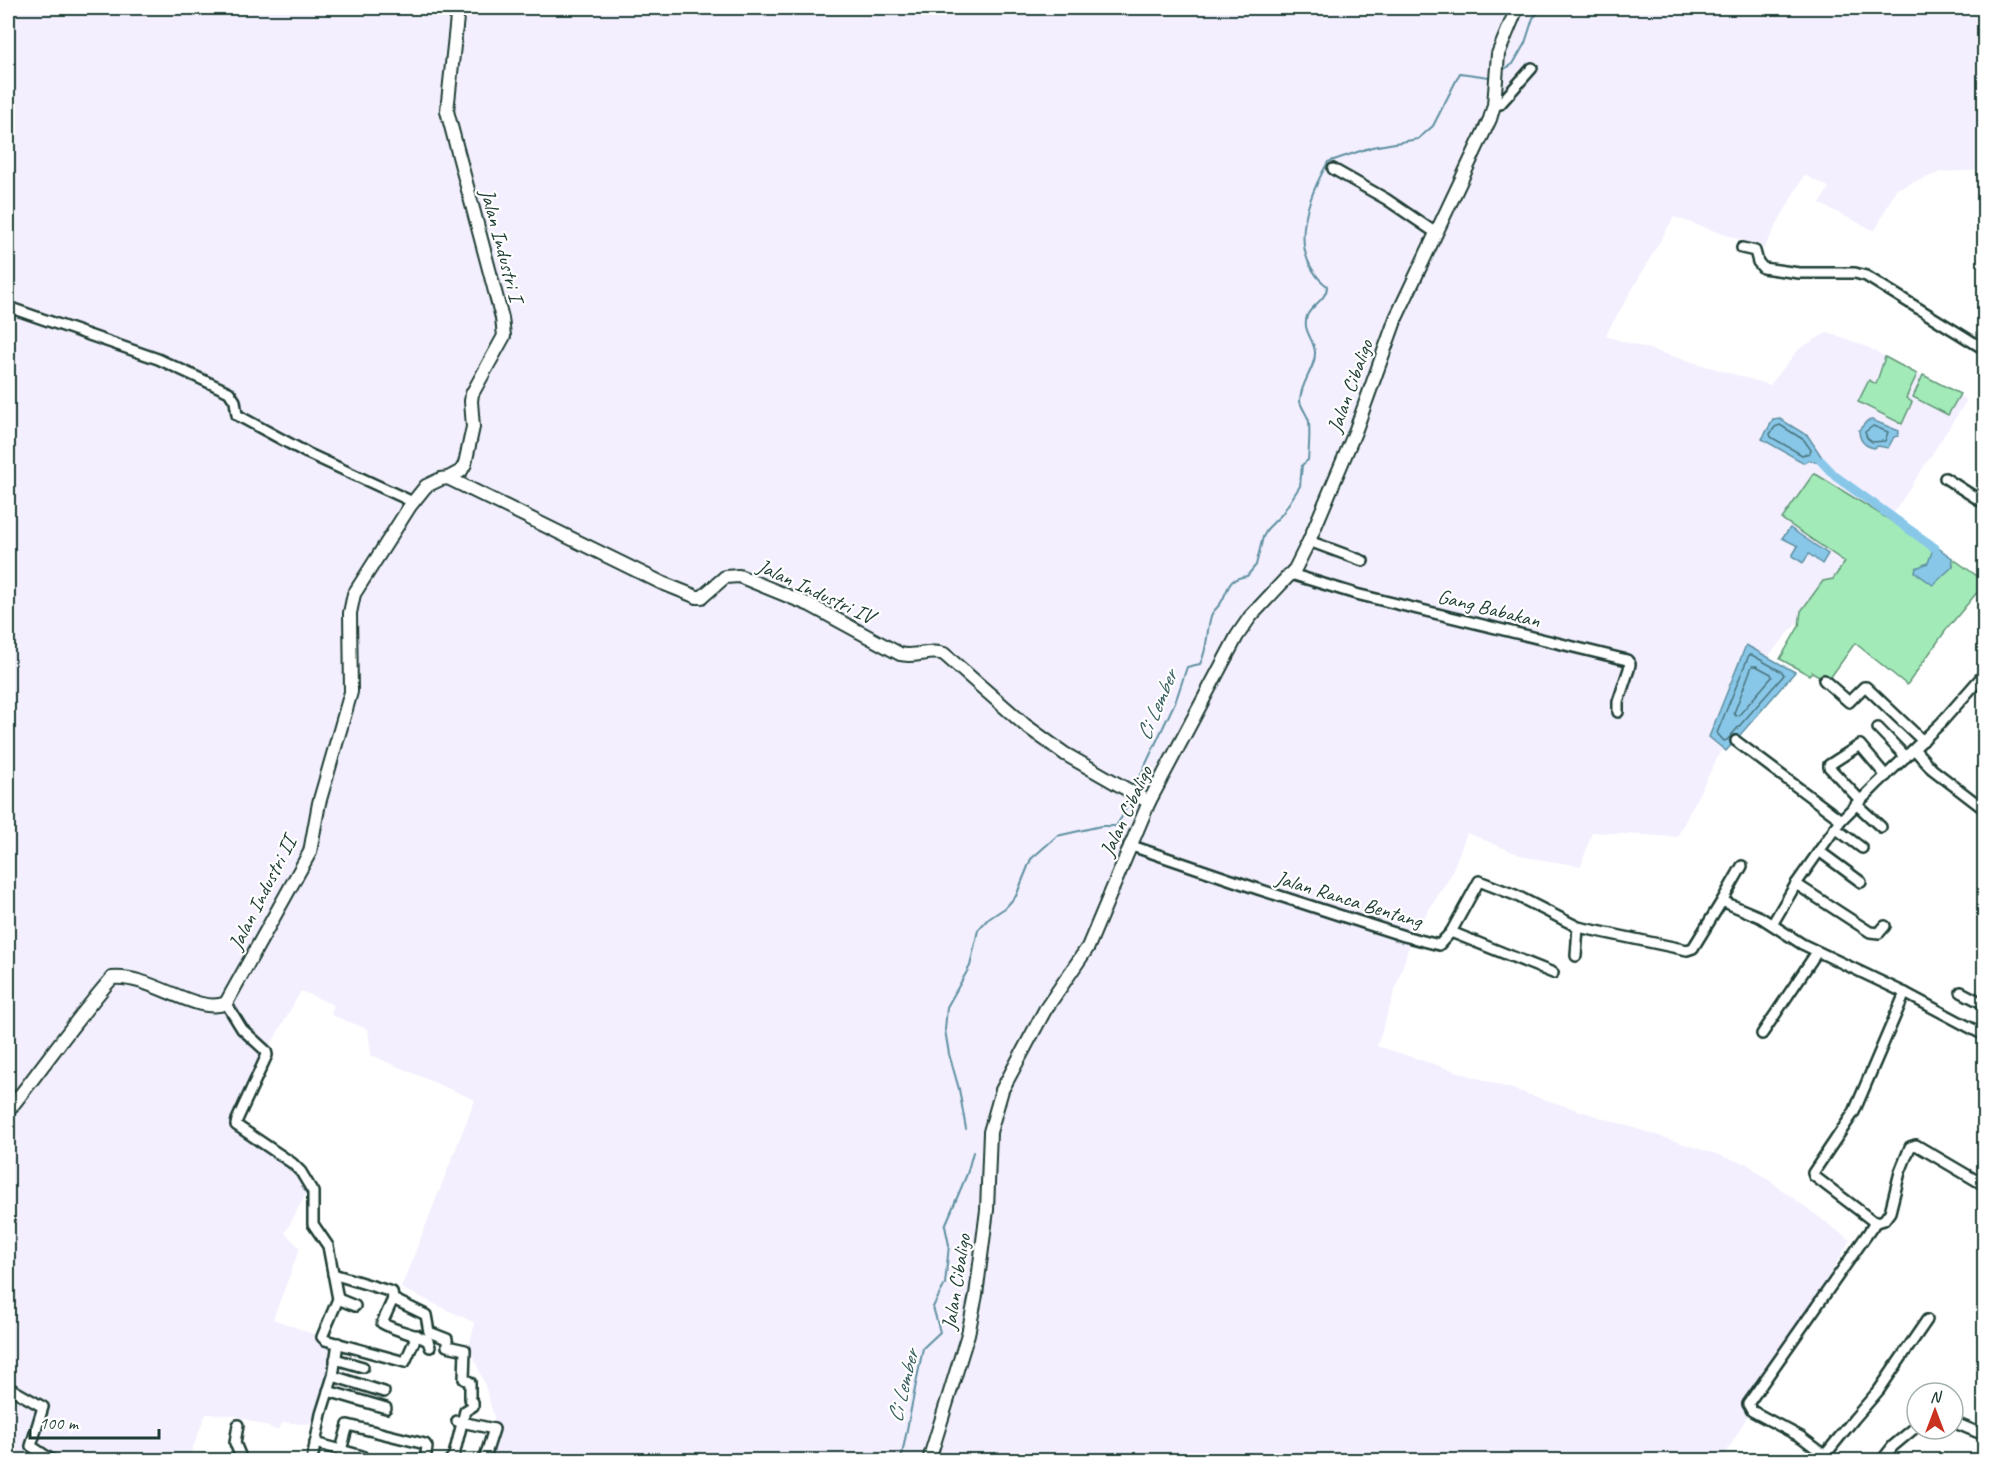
<svg xmlns="http://www.w3.org/2000/svg" width="1992" height="1468" font-family="Caveat,sans-serif">
<style>
.built{fill:#f3effe}
.green{fill:#a2eab8;stroke:#609476;stroke-width:1.5}
.water{fill:#89c7e9;stroke:#5f90a1;stroke-width:1.5}
.lines{fill:none;stroke-linecap:round;stroke-linejoin:round}
.shore{stroke:#49747c;stroke-width:1.5}
.stream{stroke:#5f90a1;stroke-width:2}
.canal{stroke:#89c7e9;stroke-width:9}
.minor-casing{stroke:#1f3d34;stroke-width:14}
.major-casing{stroke:#1f3d34;stroke-width:16}
.minor{stroke:#fff;stroke-width:9}
.major{stroke:#fff;stroke-width:12}
.labels{text-anchor:middle;stroke-width:4.5;stroke-linejoin:round;paint-order:stroke}
.street-label{font-size:21px;fill:#1f3d34;stroke:#fff}
.water-label{font-size:22px;font-style:italic;fill:#3a6061;stroke:#fff}
</style>
<rect width="100%" height="100%" fill="#fff"/>
<filter id="ink" filterUnits="userSpaceOnUse"><feTurbulence type="fractalNoise" baseFrequency=".0167" numOctaves="2"/><feDisplacementMap in="SourceGraphic" scale="12" xChannelSelector="R" yChannelSelector="G"/><feConvolveMatrix kernelMatrix="1 2 1 2 8 2 1 2 1" color-interpolation-filters="sRGB"/></filter>
<g filter="url(#ink)">
<polygon class="built" points="8,8 1984,8 1984,170 1941,172 1896,189 1875,231 1820,204 1829,187 1804,175 1764,248 1674,217 1605,336 1770,385 1799,349 1828,332 1867,347 1967,400 1895,511 1771,653 1677,837 1592,832 1581,866 1525,857 1467,833 1450,877 1413,934 1377,1046 1747,1164 1850,1240 1722,1460 485,1460 494,1417 484,1382 469,1346 475,1323 401,1288 475,1100 371,1055 368,1029 331,1015 334,1005 301,991 270,1046 231,1125 290,1165 299,1174 308,1190 285,1233 300,1248 273,1319 316,1335 323,1342 335,1344 331,1375 317,1423 301,1424 284,1422 277,1430 233,1415 206,1414 188,1460 8,1460"/>
<g class="green">
<polygon points="1885,357 1917,374 1906,398 1912,402 1902,424 1858,402 1869,380 1876,384"/>
<polygon points="1923,375 1960,394 1948,415 1913,397"/>
<polygon points="1814,473 1935,548 1928,563 1924,565 1919,574 1928,581 1936,581 1953,566 1952,558 1984,581 1984,584 1946,630 1907,685 1855,643 1828,681 1812,672 1809,675 1780,659 1799,626 1801,611 1823,581 1833,579 1845,562 1782,519"/>
</g>
<g class="water">
<polygon points="1780,419 1808,436 1823,459 1819,463 1809,460 1804,463 1762,439 1773,420"/>
<path d="M1872,420L1899,431L1898,436L1894,437L1888,448L1878,446L1874,448C1864,446 1859,440 1859,430L1867,421Z"/>
<polygon points="1790,528 1828,554 1822,564 1809,554 1803,563 1792,556 1798,546 1782,538"/>
<polygon points="1937,547 1952,558 1953,566 1933,585 1915,572 1916,568 1928,563 1933,549"/>
<polygon points="1746,645 1795,672 1726,751 1709,737"/>
</g>
<g class="lines">
<g class="shore">
<polygon points="1780,425 1804,440 1811,450 1810,453 1802,455 1771,437 1770,434 1775,427"/>
<polygon points="1873,426 1888,432 1885,441 1872,442 1867,438 1865,432"/>
<polygon points="1749,655 1752,655 1782,672 1784,675 1727,740 1724,741 1717,733"/>
<polygon points="1752,666 1756,666 1771,674 1772,677 1739,715 1736,716 1734,713"/>
</g>
<g class="stream">
<polyline points="1501,71 1513,64 1525,43 1533,18 1542,8"/>
<path d="M1134,789L1176,700L1187,667L1200,664C1208,649 1206,633 1211,616C1213,610 1219,607 1222,601C1230,585 1228,579 1247,576L1256,565L1263,537L1268,528L1282,514L1300,486L1302,465L1308,460C1309,448 1310,435 1309,422C1308,415 1301,408 1300,401C1300,383 1316,368 1315,352C1314,339 1302,331 1307,316C1311,305 1327,300 1327,286C1322,282 1317,277 1314,272C1291,239 1311,192 1328,162L1372,147L1418,139L1433,126L1460,73L1489,77L1493,75"/>
<polyline points="966,1129 959,1089 949,1054 945,1030 947,1007 970,966 978,930 987,920 1005,908 1016,896 1031,859 1057,836 1101,826 1116,826 1123,815 1131,797"/>
<polyline points="901,1460 923,1348 940,1332 933,1307 945,1284 949,1245 945,1226 967,1174 973,1152"/>
</g>
<polyline class="canal" points="1821,461 1835,476 1935,548"/>
<defs>
<g id="minor">
<polyline points="1494,105 1500,104 1532,68"/>
<polyline points="1333,169 1386,199 1436,233"/>
<polyline points="1742,248 1755,251 1758,262 1763,268 1799,273 1855,273 1866,276 1984,349"/>
<polyline points="8,307 158,359 229,392 235,401 237,415 307,453 413,502"/>
<polyline points="1945,478 1984,503"/>
<polyline points="1309,541 1363,561"/>
<polyline points="1291,574 1356,594 1627,660 1630,664 1629,669 1618,702 1618,712"/>
<polyline points="1824,680 1849,702 1864,687 1866,687 1923,741"/>
<polyline points="1878,728 1906,757"/>
<polyline points="1736,741 1841,820"/>
<polyline points="1914,749 1932,769 1984,809"/>
<polyline points="1860,800 1829,767 1829,765 1860,745 1886,776"/>
<polyline points="1856,804 1881,827"/>
<polyline points="1835,828 1862,848"/>
<polyline points="1129,845 1258,889 1404,936 1439,945 1451,932 1479,881 1515,895 1578,927 1687,950 1693,948 1722,901 1760,917 1802,944 1905,993 1984,1035"/>
<polyline points="1819,851 1861,882"/>
<polyline points="1796,884 1870,932 1879,933 1885,926"/>
<polyline points="1722,901 1742,866"/>
<polyline points="1773,923 1796,884 1841,820 1876,785 1941,723 1984,674"/>
<polyline points="1451,932 1553,973"/>
<polyline points="1576,956 1578,927"/>
<polyline points="1961,992 1984,1004"/>
<polyline points="226,1003 242,1029 266,1051 267,1055 237,1120 236,1125 292,1163 301,1172 313,1192 313,1224 328,1246 338,1299 322,1337 325,1340 405,1362 417,1335"/>
<polyline points="1762,1034 1817,952"/>
<polyline points="1874,1223 1884,1220 1890,1212 1900,1172 1910,1147 1916,1145 1984,1185"/>
<polyline points="333,1274 392,1292 393,1299 426,1315 429,1332 447,1339 447,1346 465,1350 464,1379 470,1382 470,1399 473,1402 473,1406 465,1411 454,1455 450,1460"/>
<polyline points="338,1299 355,1306"/>
<path d="M393,1299L382,1323C397,1332 414,1333 428,1341L430,1347"/>
<polyline points="335,1359 363,1367"/>
<polyline points="333,1376 384,1392"/>
<polyline points="8,1387 43,1407 31,1446 52,1460"/>
<polyline points="328,1391 386,1408"/>
<polyline points="457,1421 494,1429 484,1460"/>
<polyline points="1953,1422 1984,1435"/>
<polyline points="238,1425 235,1443 242,1460"/>
<polyline points="315,1443 341,1450 348,1425 425,1444 427,1447 425,1460"/>
<polyline points="341,1450 362,1456"/>
<polyline points="1825,1455 1801,1437 1752,1411 1748,1404 1873,1226 1873,1221 1814,1176 1813,1173 1854,1112 1905,993"/>
<polyline points="312,1460 321,1414 333,1376 338,1343"/>
<polyline points="1821,1460 1854,1419 1879,1390 1927,1320"/>
<polyline points="1882,1460 1893,1446 1917,1426"/>
</g>
<g id="major">
<path d="M448,478L662,583L697,597H702L725,577L739,576L810,605L900,654C915,658 930,649 944,654L1025,725L1065,754L1149,802"/>
<path d="M8,1111C43,1067 75,1020 112,978C151,974 197,1016 226,1003L310,852L319,803L351,692L350,613L354,594L410,506L426,486L441,479L448,478L461,471L465,464L473,427L471,401L472,394L504,336L502,318L447,111L458,8"/>
<polyline points="929,1460 968,1334 976,1295 987,1210 990,1132 1002,1090 1045,1010 1088,947 1149,802 1237,636 1250,617 1295,569 1309,541 1355,432 1396,318 1490,119 1494,105 1498,54 1517,8"/>
</g>
</defs>
<use href="#minor" class="minor-casing"/>
<use href="#major" class="major-casing"/>
<use href="#minor" class="minor"/>
<use href="#major" class="major"/>
</g>
</g>
<g class="labels">
<g class="street-label">
<text transform="translate(502 245) rotate(75)" y="7">Jalan Industri I</text>
<text transform="translate(1350 386) rotate(-70)" y="7">Jalan Cibaligo</text>
<text transform="translate(816 591) rotate(25)" y="7">Jalan Industri IV</text>
<text transform="translate(1489 608) rotate(14)" y="7">Gang Babakan</text>
<text transform="translate(1126 811) rotate(-65)" y="7">Jalan Cibaligo</text>
<text transform="translate(262 893) rotate(-63)" y="7">Jalan Industri II</text>
<text transform="translate(1349 899) rotate(17)" y="7">Jalan Ranca Bentang</text>
<text transform="translate(956 1282) rotate(-81)" y="7">Jalan Cibaligo</text>
</g>
<g class="water-label">
<text transform="translate(1156 705) rotate(-67)" y="8">Ci Lember</text>
<text transform="translate(902 1386) rotate(-76)" y="8">Ci Lember</text>
</g>
</g>
<rect width="1992" height="1468" fill="none" stroke="#fff" stroke-width="30"/>
<rect x="15" y="15" width="1962" height="1438" fill="none" stroke="#1f3d34" stroke-width="2" filter="url(#ink)"/>
<g transform="translate(1935 1411)"><circle r="28" fill="#ffffff" stroke="#a5b1ae" stroke-width="1.5"/>
<path d="M0-4.5L10 22L0 15L-10 22Z" fill="#c8321e"/>
<text y="-9" font-size="16" font-weight="bold" text-anchor="middle" fill="#1f3d34">N</text>
</g>
<path d="M30 1429v9h129v-9" fill="none" stroke="#1f3d34" stroke-width="3"/>
<text x="39" y="1429" font-size="18" fill="#1f3d34" stroke="#ffffff" stroke-width="4.5" paint-order="stroke">100 m</text>
</svg>
